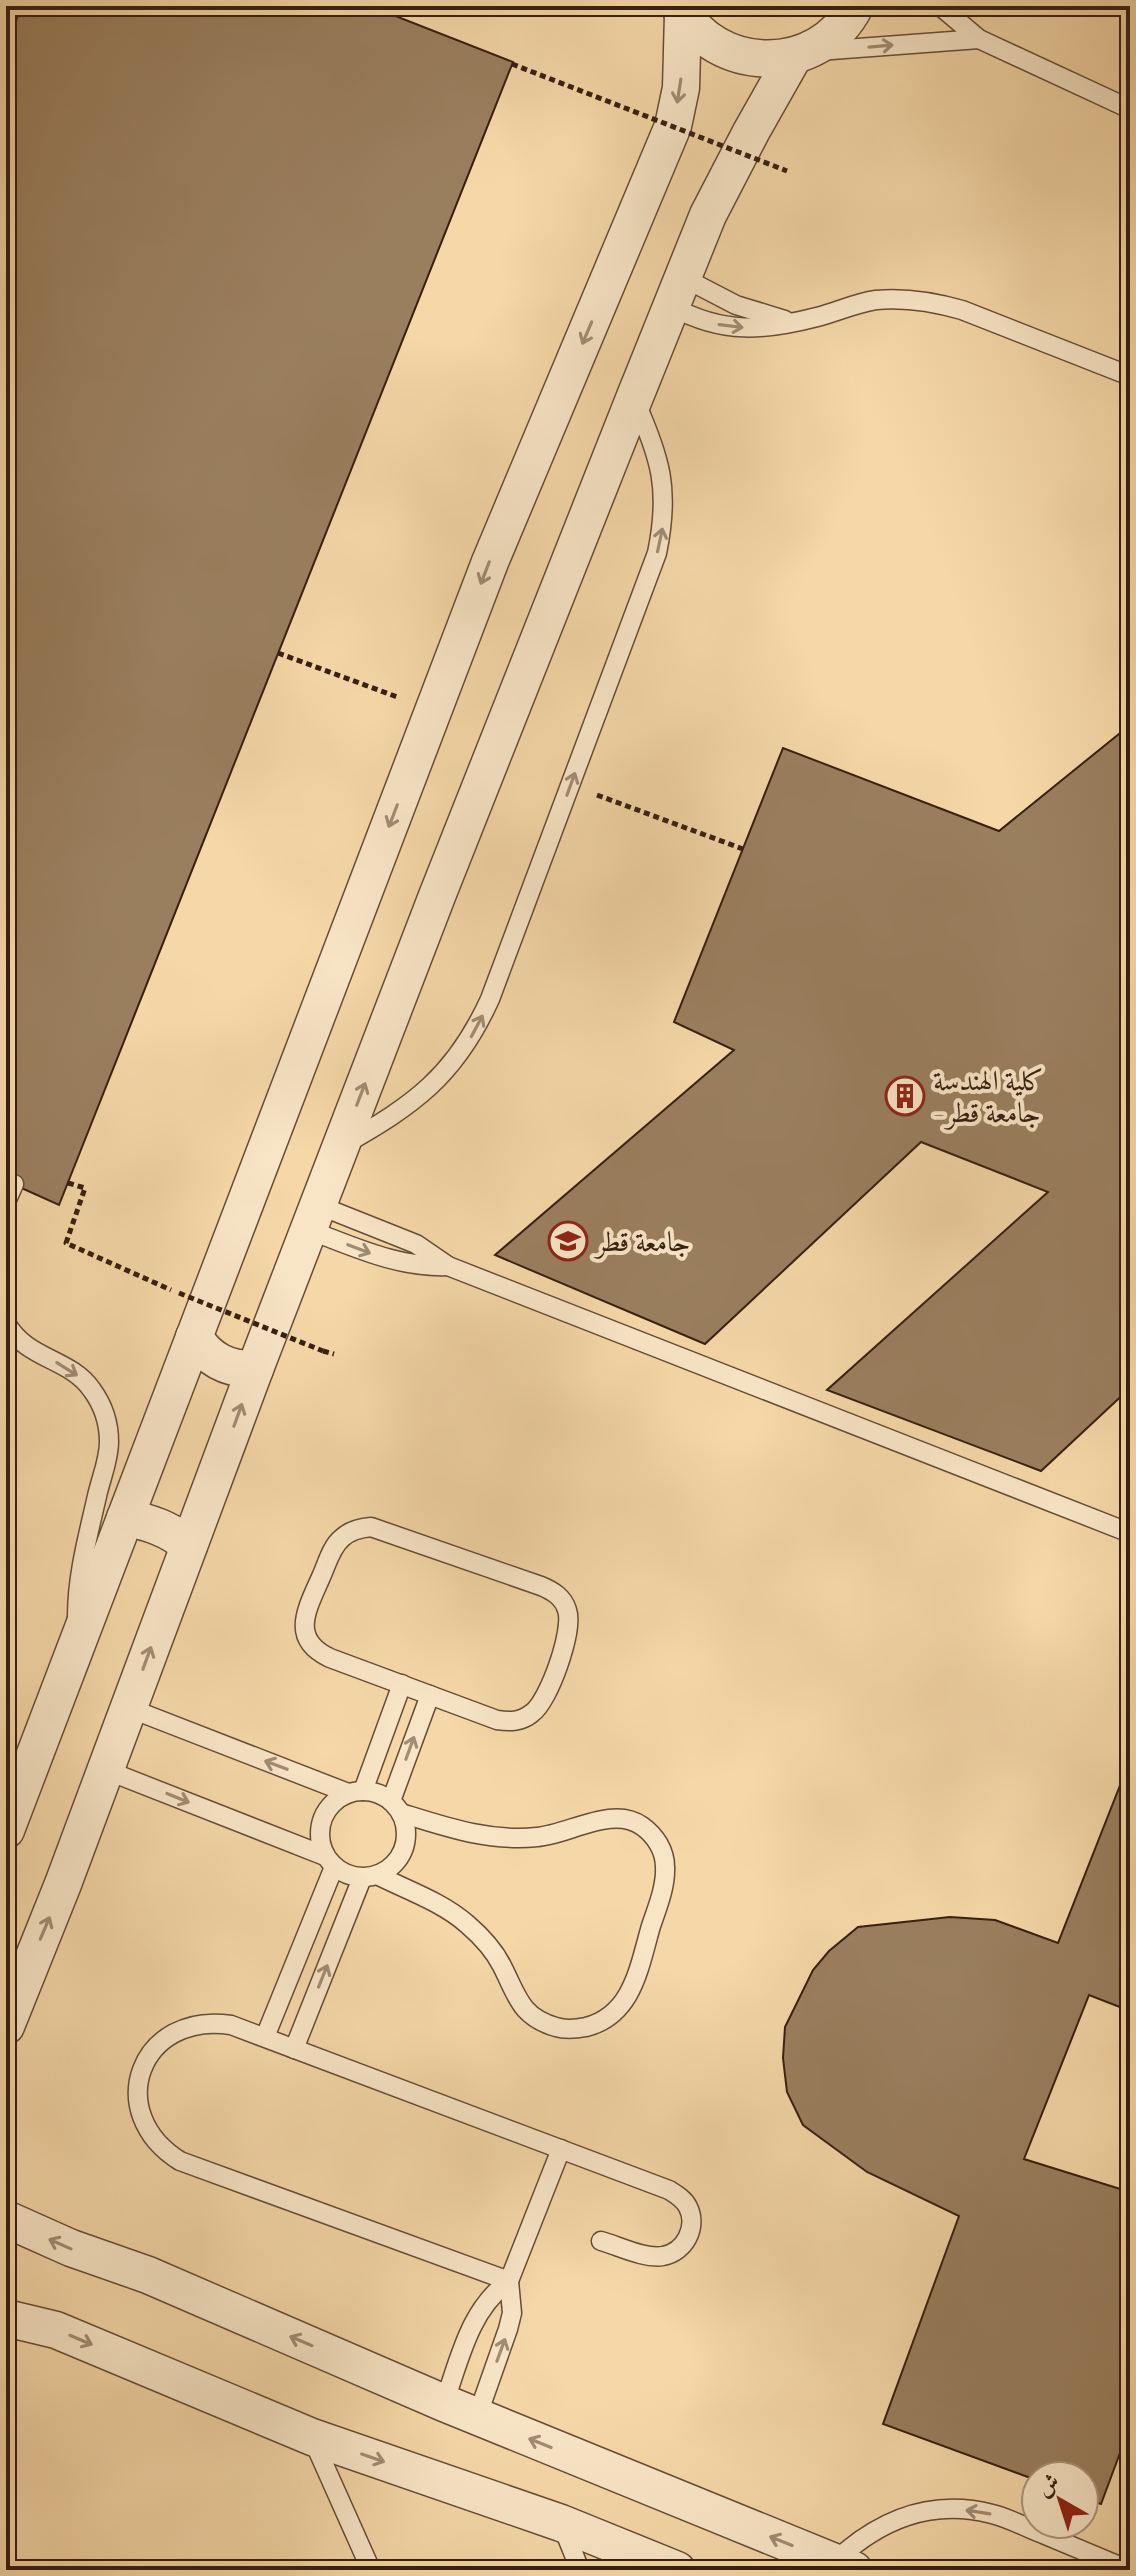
<svg xmlns="http://www.w3.org/2000/svg" width="1136" height="2576" font-family="'IM FELL French Canon',Amiri,serif">
<style>
.building{fill:#9a7f5f;stroke:#371f10;stroke-width:2}
.lines{fill:none;stroke-linecap:round;stroke-linejoin:round}
.lane-casing{stroke:#664d36;stroke-width:21}
.street-casing{stroke:#664d36;stroke-width:39}
.path{stroke:#371f10;stroke-width:5;stroke-dasharray:6 4;stroke-linecap:butt}
.lane{stroke:#f8e5c6;stroke-width:18}
.street{stroke:#f8e5c6;stroke-width:36}
.path-bridge{stroke:#371f10;stroke-width:5;stroke-dasharray:6 4;stroke-linecap:butt}
.oneway{stroke:#a18c74}
.labels{text-anchor:middle;stroke-width:8;stroke-linejoin:round;paint-order:stroke}
.poi-label{font-size:28px;fill:#371f10;stroke:#f8e5c6;text-anchor:start}
</style>
<rect width="100%" height="100%" fill="#f5d7a8"/>
<filter id="stains"><feTurbulence type="fractalNoise" baseFrequency=".0025" numOctaves="4"/><feColorMatrix values="0 0 0 0 .2 0 0 0 0 .09 0 0 0 0 .02 0 0 0 .5 -.17"/></filter>
<radialGradient id="worn" r=".72"><stop offset=".6" stop-color="#630" stop-opacity="0"/><stop offset="1" stop-color="#630" stop-opacity=".3"/></radialGradient>
<g class="building">
<polygon points="22,6 370,6 513,62 59,1205 6,1181 6,46"/>
<polygon points="1130,725 1130,1388 1041,1471 827,1390 1048,1192 921,1142 705,1344 495,1255 734,1050 674,1022 783,748 999,831"/>
<polygon points="1130,1760 1130,2011 1089,1995 1024,2159 1130,2192 1130,2426 1101,2504 1084,2498 1084,2476 1036,2476 1036,2480 883,2424 959,2216 867,2172 803,2125 787,2092 783,2058 785,2027 813,1970 829,1951 858,1927 950,1917 995,1920 1058,1943"/>
</g>
<g class="lines">
<defs>
<g id="lane">
<polyline points="940,6 979,39 1130,109"/>
<polyline points="818,51 979,39"/>
<polyline points="684,278 736,305 785,320"/>
<path d="M673,307C723,334 763,331 817,317C837,312 855,303 876,300C906,297 934,302 962,310L1130,376"/>
<path d="M343,1145C414,1105 455,1076 490,999L657,553C670,490 661,459 635,401"/>
<polyline points="6,1202 14,1184"/>
<polyline points="318,1205 416,1244 448,1266 1130,1533"/>
<path d="M309,1230C355,1247 398,1268 448,1266"/>
<path d="M6,1323C28,1361 69,1357 92,1390C103,1405 109,1423 109,1442C109,1460 101,1478 97,1496C88,1536 77,1575 77,1617"/>
<path d="M371,1527L541,1586C553,1591 563,1597 567,1610C574,1630 549,1701 532,1713C521,1722 510,1722 497,1720L330,1658C289,1639 307,1609 321,1577C327,1564 331,1547 342,1538C350,1530 361,1528 371,1527Z"/>
<polyline points="129,1708 348,1793"/>
<polyline points="106,1770 325,1856"/>
<circle cx="363" cy="1834" r="43"/>
<polyline points="363,1791 402,1684"/>
<polyline points="391,1801 430,1695"/>
<path d="M377,1875C407,1890 442,1902 467,1924C481,1936 494,1950 502,1966C517,1995 520,2017 556,2027C565,2030 576,2029 586,2027C633,2015 639,1967 651,1926C657,1908 666,1887 665,1867C665,1851 656,1836 642,1826C613,1805 570,1834 537,1837C489,1842 446,1827 401,1813"/>
<polyline points="265,2037 334,1867"/>
<polyline points="294,2049 362,1878"/>
<path d="M509,2281L180,2161C102,2112 140,2011 231,2025L669,2190C677,2195 684,2199 688,2207C698,2227 685,2252 663,2256C644,2259 619,2246 601,2241"/>
<path d="M444,2403C460,2359 469,2310 509,2281"/>
<polyline points="477,2417 508,2329 512,2313 509,2281 561,2149"/>
<polyline points="313,2440 371,2570"/>
<polyline points="562,2525 580,2570"/>
<path d="M834,2562C879,2520 930,2498 992,2514C1009,2518 1027,2528 1043,2534C1072,2546 1101,2558 1129,2570"/>
</g>
<g id="street">
<path d="M679,6C715,75 819,77 855,6"/>
<path d="M194,1337C209,1360 228,1370 255,1369"/>
<path d="M125,1518C150,1522 169,1529 189,1545"/>
<polyline points="6,1830 490,562 673,126 681,88 683,14"/>
<polyline points="6,2026 63,1884 255,1369 437,896 634,399 708,215 751,132 794,56"/>
<polyline points="6,2219 71,2248 148,2275 444,2403 854,2570"/>
<polyline points="6,2318 56,2330 312,2437 561,2523 677,2570"/>
</g>
</defs>
<use href="#lane" class="lane-casing"/>
<use href="#street" class="street-casing"/>
<g class="path">
<polyline points="278,653 400,698"/>
<polyline points="597,795 743,849"/>
<polyline points="68,1183 85,1188 66,1243 171,1290"/>
<polyline points="323,1351 334,1354"/>
</g>
<use href="#lane" class="lane"/>
<use href="#street" class="street"/>
<g class="path-bridge">
<polyline points="512,64 787,171"/>
<polyline points="179,1293 323,1351"/>
</g>
</g>
<defs><path id="oneway-shaft" d="M-6 0H5M1.5-3L5.5 0L1.5 3" fill="none" stroke-width="1.6" stroke-linecap="round" stroke-linejoin="round" transform="scale(2)"/></defs>
<g class="oneway">
<use href="#oneway-shaft" transform="translate(881 46) rotate(-5)"/>
<use href="#oneway-shaft" transform="translate(679 91) rotate(99)"/>
<use href="#oneway-shaft" transform="translate(731 326) rotate(7)"/>
<use href="#oneway-shaft" transform="translate(587 333) rotate(113)"/>
<use href="#oneway-shaft" transform="translate(660 540) rotate(-78)"/>
<use href="#oneway-shaft" transform="translate(485 573) rotate(111)"/>
<use href="#oneway-shaft" transform="translate(571 784) rotate(-70)"/>
<use href="#oneway-shaft" transform="translate(393 816) rotate(111)"/>
<use href="#oneway-shaft" transform="translate(477 1026) rotate(-62)"/>
<use href="#oneway-shaft" transform="translate(361 1094) rotate(-69)"/>
<use href="#oneway-shaft" transform="translate(359 1249) rotate(21)"/>
<use href="#oneway-shaft" transform="translate(67 1369) rotate(32)"/>
<use href="#oneway-shaft" transform="translate(238 1415) rotate(-70)"/>
<use href="#oneway-shaft" transform="translate(147 1658) rotate(-70)"/>
<use href="#oneway-shaft" transform="translate(410 1748) rotate(-70)"/>
<use href="#oneway-shaft" transform="translate(276 1765) rotate(-159)"/>
<use href="#oneway-shaft" transform="translate(178 1798) rotate(22)"/>
<use href="#oneway-shaft" transform="translate(45 1928) rotate(-67)"/>
<use href="#oneway-shaft" transform="translate(323 1976) rotate(-68)"/>
<use href="#oneway-shaft" transform="translate(60 2244) rotate(-156)"/>
<use href="#oneway-shaft" transform="translate(81 2340) rotate(23)"/>
<use href="#oneway-shaft" transform="translate(301 2341) rotate(-157)"/>
<use href="#oneway-shaft" transform="translate(501 2350) rotate(-70)"/>
<use href="#oneway-shaft" transform="translate(540 2443) rotate(-158)"/>
<use href="#oneway-shaft" transform="translate(373 2458) rotate(19)"/>
<use href="#oneway-shaft" transform="translate(978 2512) rotate(-171)"/>
<use href="#oneway-shaft" transform="translate(781 2541) rotate(-158)"/>
</g>
<defs>
<symbol id="building-ring" viewBox="-11 -11 22 22"><circle r="9.5" fill="#f8e5c6" stroke="#8f2418" stroke-width="1.5"/><path d="M-4-6H4V6H1V3H-1V6H-4ZM-2.5-4.3h1.7v1.8h-1.7ZM.8-4.3h1.7v1.8H.8ZM-2.5-1h1.7V.8h-1.7ZM.8-1h1.7V.8H.8Z" fill="#8f2418"/></symbol>
<symbol id="university-ring" viewBox="-11 -11 22 22"><circle r="9.5" fill="#f8e5c6" stroke="#8f2418" stroke-width="1.5"/><path d="M0-5L7-2L0 1L-7-2ZM-4 1L0 2.5L4 1V4Q0 6-4 4Z" fill="#8f2418"/></symbol>
</defs>
<g fill-rule="evenodd">
<use href="#building-ring" x="883" y="1074" width="44" height="44"/>
<use href="#university-ring" x="546" y="1219" width="44" height="44"/>
</g>
<g class="labels">
<g class="poi-label">
<text x="933" y="1090">كلية الهندسة<tspan x="933" dy="32">- جامعة قطر</tspan></text>
<text x="596" y="1251">جامعة قطر</text>
</g>
</g>
<rect width="1136" height="2576" fill="none" stroke="#f5d7a8" stroke-width="32"/>
<rect x="8" y="8" width="1120" height="2560" fill="none" stroke="#371f10" stroke-width="4"/>
<rect x="16" y="16" width="1104" height="2544" fill="none" stroke="#371f10" stroke-width="2"/>
<g transform="translate(1060 2500) rotate(321)"><circle r="38" fill="#f8e5c6" stroke="#ab967d" stroke-width="2"/>
<path d="M0-6L14 30L0 20L-14 30Z" fill="#8f2418"/>
<text y="-12" font-size="22" font-weight="bold" text-anchor="middle" fill="#371f10">ش</text>
</g>
<rect width="100%" height="100%" filter="url(#stains)"/>
<rect width="100%" height="100%" fill="url(#worn)"/>
</svg>
